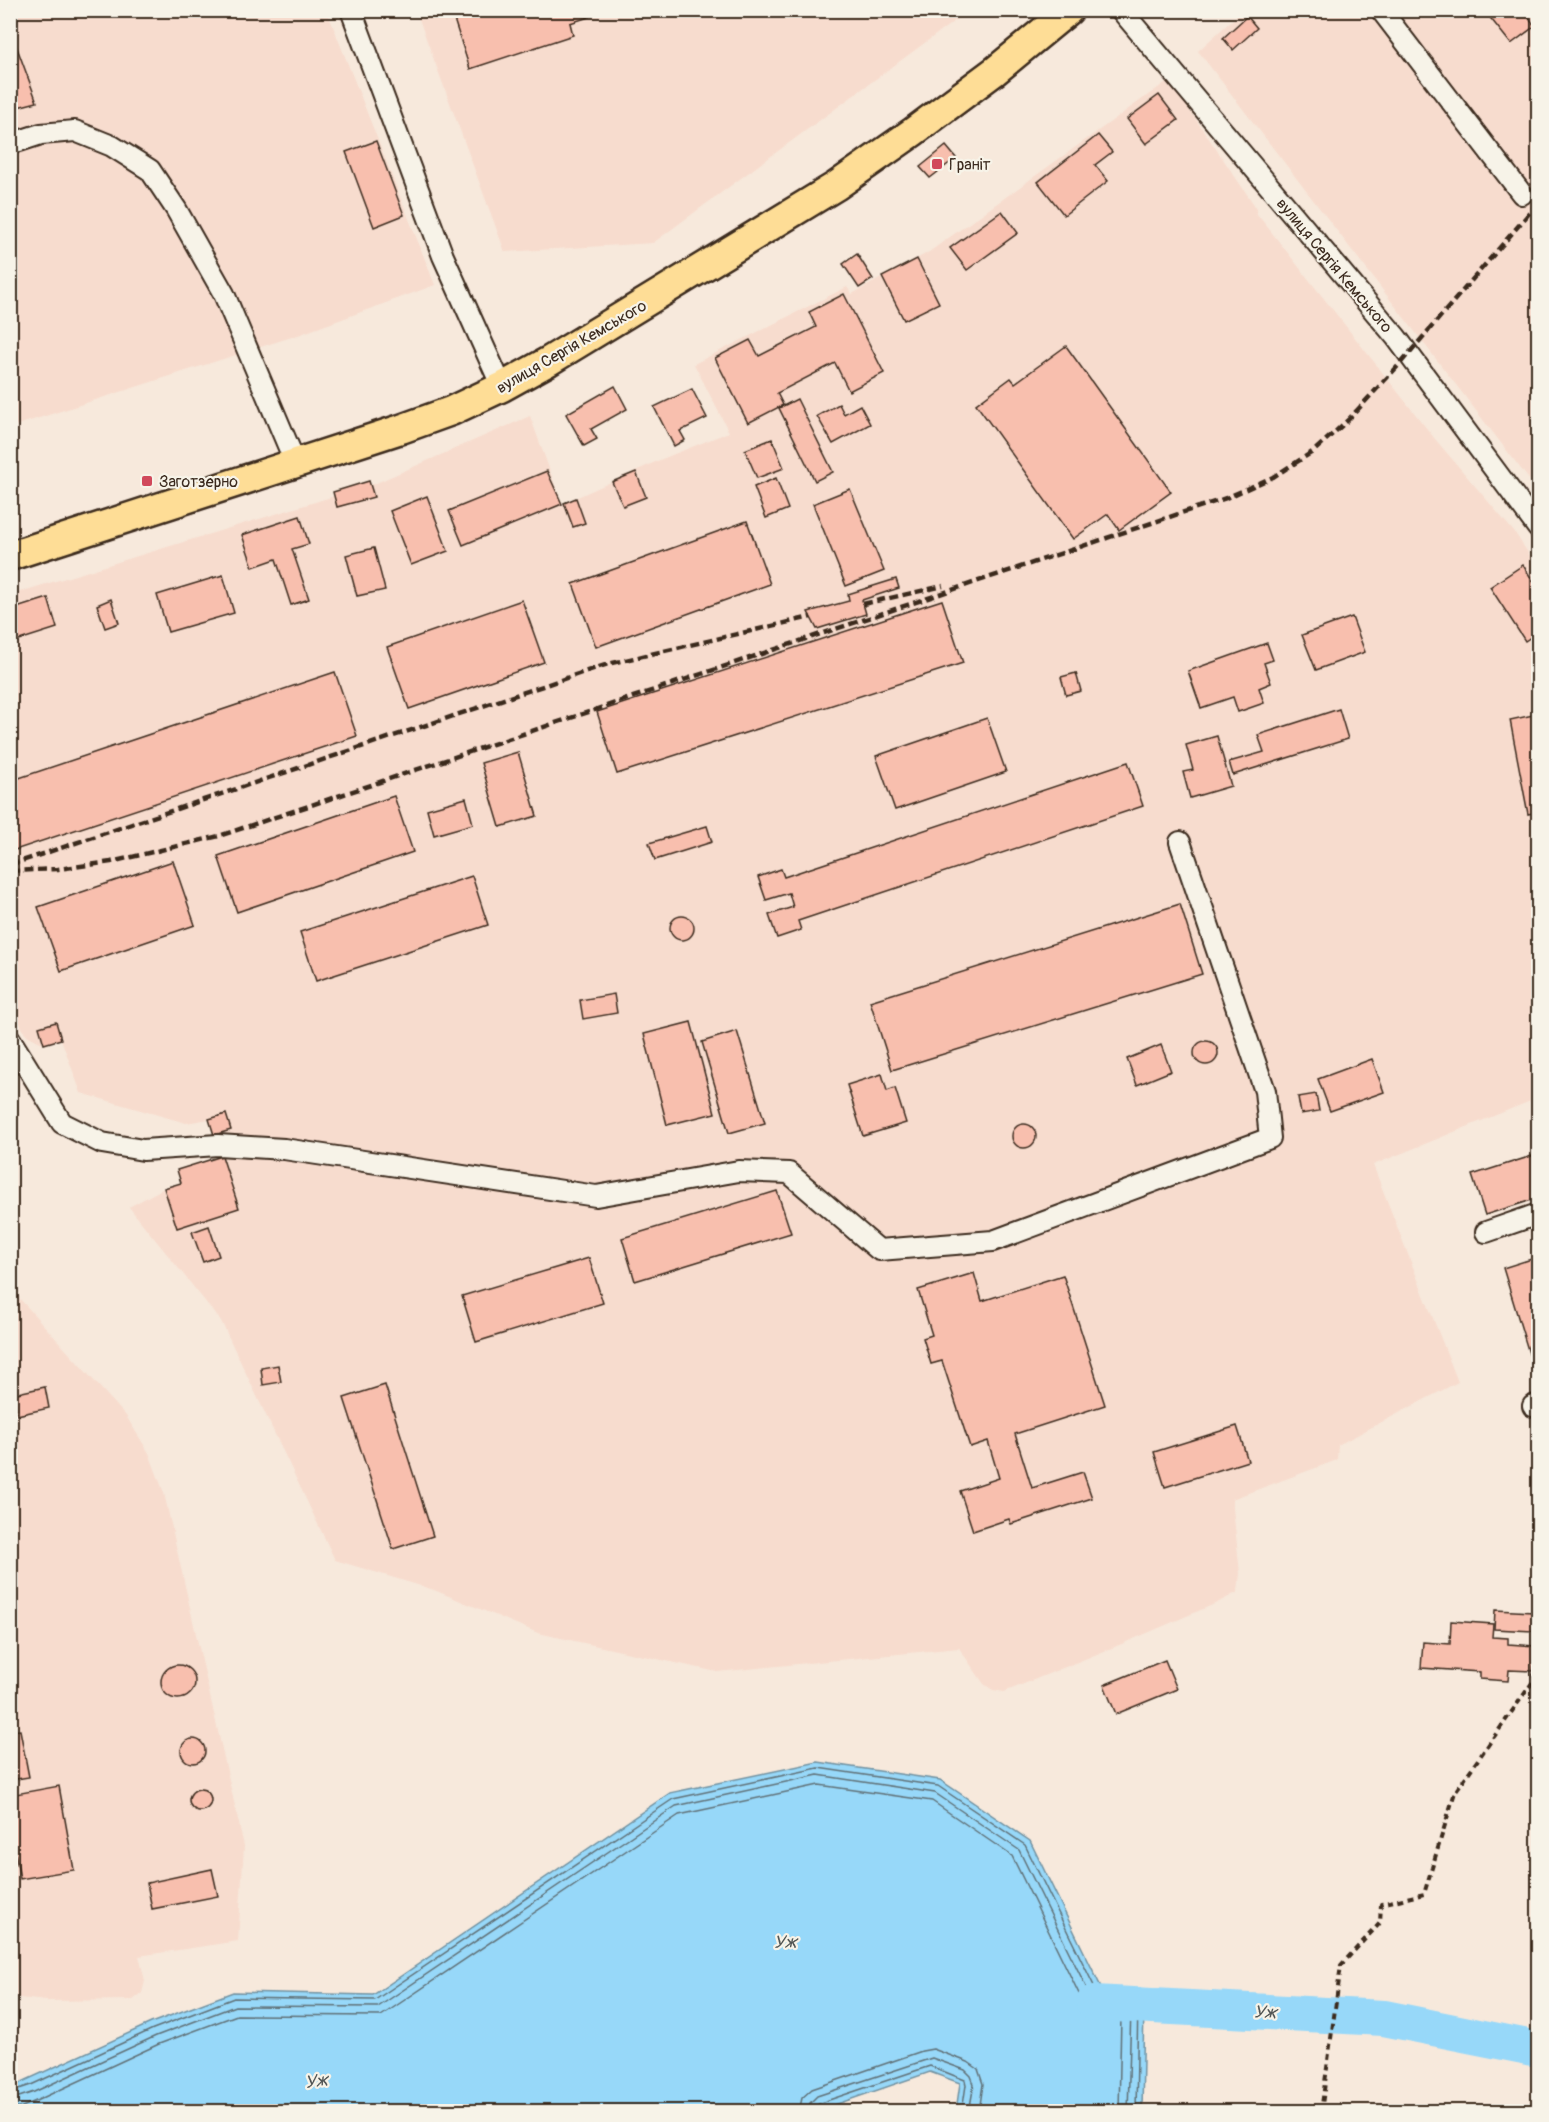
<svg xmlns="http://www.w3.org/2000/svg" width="1549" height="2122" font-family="Pangolin,sans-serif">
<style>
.built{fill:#f7dcce}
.water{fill:#97d8f9;stroke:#7292a1;stroke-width:1.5}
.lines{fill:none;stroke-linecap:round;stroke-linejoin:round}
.shore{stroke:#607076;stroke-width:1.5}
.river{stroke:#97d8f9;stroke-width:36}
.building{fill:#f8bfae;stroke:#3b2a1e;stroke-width:1.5}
.minor-casing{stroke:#3b2a1e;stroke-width:24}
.highway-casing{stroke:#3b2a1e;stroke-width:33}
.path{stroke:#3b2a1e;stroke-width:4;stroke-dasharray:6 4.5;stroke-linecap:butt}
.minor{stroke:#f7f3e8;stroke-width:20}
.highway{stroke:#fedd96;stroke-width:28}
.rail{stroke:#3b2a1e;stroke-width:4.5;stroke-dasharray:9 4.5;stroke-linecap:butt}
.poi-dot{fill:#d1495b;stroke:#f7f3e8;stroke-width:2}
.labels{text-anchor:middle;stroke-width:4.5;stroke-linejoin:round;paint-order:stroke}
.poi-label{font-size:16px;fill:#3b2a1e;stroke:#f7f3e8;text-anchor:start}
.street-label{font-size:16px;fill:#3b2a1e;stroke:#f7f3e8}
.water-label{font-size:18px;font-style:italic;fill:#525655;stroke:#f7f3e8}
</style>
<rect width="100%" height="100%" fill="#f7e9dc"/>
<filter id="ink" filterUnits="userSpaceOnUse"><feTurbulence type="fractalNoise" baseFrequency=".0167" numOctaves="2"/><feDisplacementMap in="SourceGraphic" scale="12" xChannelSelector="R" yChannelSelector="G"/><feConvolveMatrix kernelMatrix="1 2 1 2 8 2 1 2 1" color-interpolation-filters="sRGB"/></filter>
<g filter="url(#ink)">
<g class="built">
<polygon points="10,11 327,11 435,285 301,334 11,427"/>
<polygon points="416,11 968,11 653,243 505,252"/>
<polygon points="1242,11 1538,11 1538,491 1198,51"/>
<polygon points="1169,80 1255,206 1257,214 1435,439 1515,533 1538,568 1538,1098 1373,1165 1458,1382 1338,1445 1337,1460 1232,1499 1240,1573 1238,1592 1217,1603 1124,1643 1004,1692 993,1690 984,1684 959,1648 717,1672 538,1633 434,1590 335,1560 221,1321 129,1207 164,1188 181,1183 177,1170 222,1156 209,1119 186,1123 81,1093 61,1039 44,1044 25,1034 11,1004 10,595 374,484 530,416 562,504 662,459 729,432 694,364 847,287 852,294 929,252"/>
<polygon points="10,1288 126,1416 149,1453 164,1493 244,1846 238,1941 139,1956 145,1981 142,1993 133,2000 46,2001 11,1997"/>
<polygon points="1536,1656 1538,1656 1538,1834 1535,1834"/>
</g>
<polygon class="water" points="818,1762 940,1780 1030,1841 1103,1991 1143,1993 1144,2005 1142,2111 956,2111 960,2083 930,2072 814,2112 11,2111 11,2087 151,2023 233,1992 373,1995 670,1793"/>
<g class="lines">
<g class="shore">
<polyline points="10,2092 31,2085 153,2029 234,1998 375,2000 673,1799 818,1768 938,1786 1025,1845 1098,1994 1104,1998 1135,1998 1138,2000 1136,2112"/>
<polyline points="10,2100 34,2092 156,2036 235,2006 378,2007 676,1806 818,1775 935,1793 1019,1850 1092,1999 1102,2005 1128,2006 1131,2008 1128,2112"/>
<polyline points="10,2109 20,2108 38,2100 159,2044 237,2015 381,2016 679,1815 819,1785 932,1801 1012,1856 1084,2004 1098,2013 1119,2015 1121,2016 1119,2112"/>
<polyline points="799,2112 802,2098 812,2089 922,2051 933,2049 968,2062 978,2069 983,2084 979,2112"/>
<polyline points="808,2112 810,2103 817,2096 932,2058 965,2070 971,2076 974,2084 969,2112"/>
<polyline points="816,2112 816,2106 820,2103 930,2066 965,2080 966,2085 962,2112"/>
</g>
<polyline class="river" points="1094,2003 1384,2018 1538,2049"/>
</g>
<g class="building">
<polygon points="451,10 587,10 589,17 570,23 573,35 470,69"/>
<polygon points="1484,10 1523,10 1535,26 1511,44"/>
<polygon points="1247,16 1257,28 1233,50 1223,38"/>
<polygon points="13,37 37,102 10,109 10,38"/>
<polygon points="1159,95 1178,120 1146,144 1127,119"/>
<polygon points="1098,135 1112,152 1095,165 1108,181 1064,215 1038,182"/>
<polygon points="376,141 404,215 374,227 346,152"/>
<polygon points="946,146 956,158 930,178 920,167"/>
<polygon points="1002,211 1018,233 967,270 950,248"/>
<polygon points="857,254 873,279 859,288 843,264"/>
<polygon points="917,259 939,303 904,320 882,277"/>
<polygon points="844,294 884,373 849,391 835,363 777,393 783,405 748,423 715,358 750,340 759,356 816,327 809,312"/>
<polygon points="1066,346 1171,492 1119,530 1108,514 1073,539 976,404 1011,378 1015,383"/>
<polygon points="615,386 627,409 591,429 597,439 584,446 566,414"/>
<polygon points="692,389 707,418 680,431 685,440 674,446 654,407"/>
<polygon points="797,399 833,472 815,481 779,408"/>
<polygon points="839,404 844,414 860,405 870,424 833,444 817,416"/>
<polygon points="772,439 784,468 757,478 745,450"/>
<polygon points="547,471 562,504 463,545 449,511"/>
<polygon points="636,472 646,497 623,506 612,482"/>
<polygon points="776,478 788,509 766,518 754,487"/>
<polygon points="369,481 374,497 337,507 333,492"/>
<polygon points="850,489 884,571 846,586 813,504"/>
<polygon points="427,496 448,551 411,565 390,511"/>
<polygon points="576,498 585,523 573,527 564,503"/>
<polygon points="300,516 309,544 292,549 309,599 291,605 276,559 253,567 242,535"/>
<polygon points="747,521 770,584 596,647 573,584"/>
<polygon points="374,548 385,590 357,596 346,555"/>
<polygon points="1523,565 1538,589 1538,632 1525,641 1490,587"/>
<polygon points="223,575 234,613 168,632 157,595"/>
<polygon points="896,579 899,588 862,600 866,614 817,629 808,612 849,601 848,594"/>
<polygon points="48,598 57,628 10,643 10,610"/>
<polygon points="111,599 119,623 105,628 97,605"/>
<polygon points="522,600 544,662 409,709 387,647"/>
<polygon points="942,600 963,663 617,774 597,712"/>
<polygon points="1352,617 1365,652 1316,670 1302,635"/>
<polygon points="1267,643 1273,660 1264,663 1271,683 1259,688 1264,703 1238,712 1233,697 1201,708 1188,671"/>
<polygon points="335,672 357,736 12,851 10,781"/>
<polygon points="1076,673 1081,691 1066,695 1061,677"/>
<polygon points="1339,709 1348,739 1233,775 1229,762 1264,752 1258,735"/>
<polygon points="1538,714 1538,812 1528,814 1510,720"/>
<polygon points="987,718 1006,772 895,810 876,756"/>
<polygon points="1217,736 1231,786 1190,798 1183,772 1193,770 1186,745"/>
<polygon points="518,752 537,816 500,827 481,763"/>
<polygon points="1128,762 1143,806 798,921 801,930 777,938 769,915 793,907 789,893 766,900 758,877 781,869 784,877"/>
<polygon points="394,796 413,852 237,912 218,856"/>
<polygon points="466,798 473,824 434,835 427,809"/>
<polygon points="707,826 712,842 655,860 649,843"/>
<polygon points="173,861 195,925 61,971 38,907"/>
<polygon points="472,876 488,925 316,981 300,932"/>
<polygon points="1180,904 1202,974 892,1070 870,1001"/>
<circle cx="682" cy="928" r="12"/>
<polygon points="614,994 617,1013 583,1019 580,1000"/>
<polygon points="56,1022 61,1039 44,1044 39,1027"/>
<polygon points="691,1022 715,1113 667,1125 644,1034"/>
<polygon points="737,1031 765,1123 729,1133 702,1042"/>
<circle cx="1206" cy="1053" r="12"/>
<polygon points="1161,1045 1171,1071 1137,1085 1127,1059"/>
<polygon points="1372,1059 1384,1092 1330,1111 1318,1079"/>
<polygon points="882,1074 887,1091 895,1088 906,1123 863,1136 847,1085"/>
<polygon points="1316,1094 1319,1111 1301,1114 1298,1097"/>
<polygon points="226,1114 231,1130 214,1135 209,1119"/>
<circle cx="1024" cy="1136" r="12"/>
<polygon points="1538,1154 1538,1198 1485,1215 1472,1175"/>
<polygon points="222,1156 239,1208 177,1228 164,1188 181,1183 177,1170"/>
<polygon points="777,1191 791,1233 635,1281 622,1238"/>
<polygon points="209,1226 219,1256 203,1262 192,1232"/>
<polygon points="1538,1257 1538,1383 1503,1268"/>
<polygon points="589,1258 603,1303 476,1342 462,1296"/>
<polygon points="974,1273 982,1301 1063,1275 1105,1405 1015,1434 1032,1488 1083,1472 1092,1498 1011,1524 1009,1519 973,1531 960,1491 999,1478 988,1441 970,1447 942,1361 931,1364 923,1338 932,1335 918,1290"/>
<polygon points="278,1365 281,1382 263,1385 261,1368"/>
<polygon points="385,1385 433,1536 393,1549 344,1398"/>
<polygon points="45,1387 49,1408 17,1415 13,1394"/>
<polygon points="1237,1426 1248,1461 1165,1487 1154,1452"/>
<polygon points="1495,1610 1534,1612 1533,1631 1494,1629"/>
<polygon points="1451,1621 1493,1624 1492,1637 1508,1638 1508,1644 1535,1646 1533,1671 1509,1670 1508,1681 1480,1679 1480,1672 1421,1668 1423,1642 1450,1644"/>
<polygon points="1165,1660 1177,1689 1116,1714 1104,1685"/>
<circle cx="178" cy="1682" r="17"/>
<polygon points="20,1730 29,1777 10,1780 10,1731"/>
<circle cx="193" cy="1751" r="12"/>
<polygon points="59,1786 74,1870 20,1879 10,1825 10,1795"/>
<circle cx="200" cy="1800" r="11"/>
<polygon points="212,1869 218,1896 152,1909 147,1883"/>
</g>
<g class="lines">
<defs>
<g id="minor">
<polyline points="351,10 443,256 502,387"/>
<polyline points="1121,10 1396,337 1538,528"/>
<polyline points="1381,10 1522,194"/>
<polyline points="10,144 41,134 75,131 112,146 150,170 176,209 224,294 295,462"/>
<polyline points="10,1039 62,1123 102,1143 143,1150 218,1145 284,1149 596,1196 739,1171 789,1173 879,1250 993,1241 1270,1138 1265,1091 1180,842"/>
<polyline points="1486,1232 1538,1214"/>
<polyline points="1533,1406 1538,1404"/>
</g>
<polyline id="highway" points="10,556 401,429 451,411 502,387 549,361 836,186 913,132 995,71 1069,10"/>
</defs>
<use href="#minor" class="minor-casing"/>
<use href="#highway" class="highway-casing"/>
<polyline class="path" points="1321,2112 1341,1965 1380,1923 1381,1904 1424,1894 1455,1792 1532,1683 1538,1658"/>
<use href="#minor" class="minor"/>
<use href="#highway" class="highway"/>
<g class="rail">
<polyline points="863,604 943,586"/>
<polyline points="10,865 608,664 811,617"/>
<polyline points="10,871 58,869 111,862 219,836 1226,498 1273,477 1314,451 1348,420 1398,366 1538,203"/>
</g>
</g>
</g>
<g class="poi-dot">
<rect x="931" y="158" width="12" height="12" rx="3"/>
<rect x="141" y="475" width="12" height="12" rx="3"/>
</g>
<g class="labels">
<g class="poi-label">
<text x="949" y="170">Граніт</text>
<text x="159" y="487">Заготзерно</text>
</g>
<g class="street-label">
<text transform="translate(1335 265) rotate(50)" y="6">вулиця Сергія Кемського</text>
<text transform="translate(571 346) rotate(-30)" y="6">вулиця Сергія Кемського</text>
</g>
<g class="water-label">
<text x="785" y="1948">Уж</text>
<text transform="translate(1265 2012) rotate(3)" y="6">Уж</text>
<text transform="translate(316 2081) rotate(-7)" y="6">Уж</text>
</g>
</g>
<rect width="1549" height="2122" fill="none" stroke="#f7f3e8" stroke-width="36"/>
<rect x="18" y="18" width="1513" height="2086" fill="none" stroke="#3b2a1e" stroke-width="2" filter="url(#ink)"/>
</svg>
